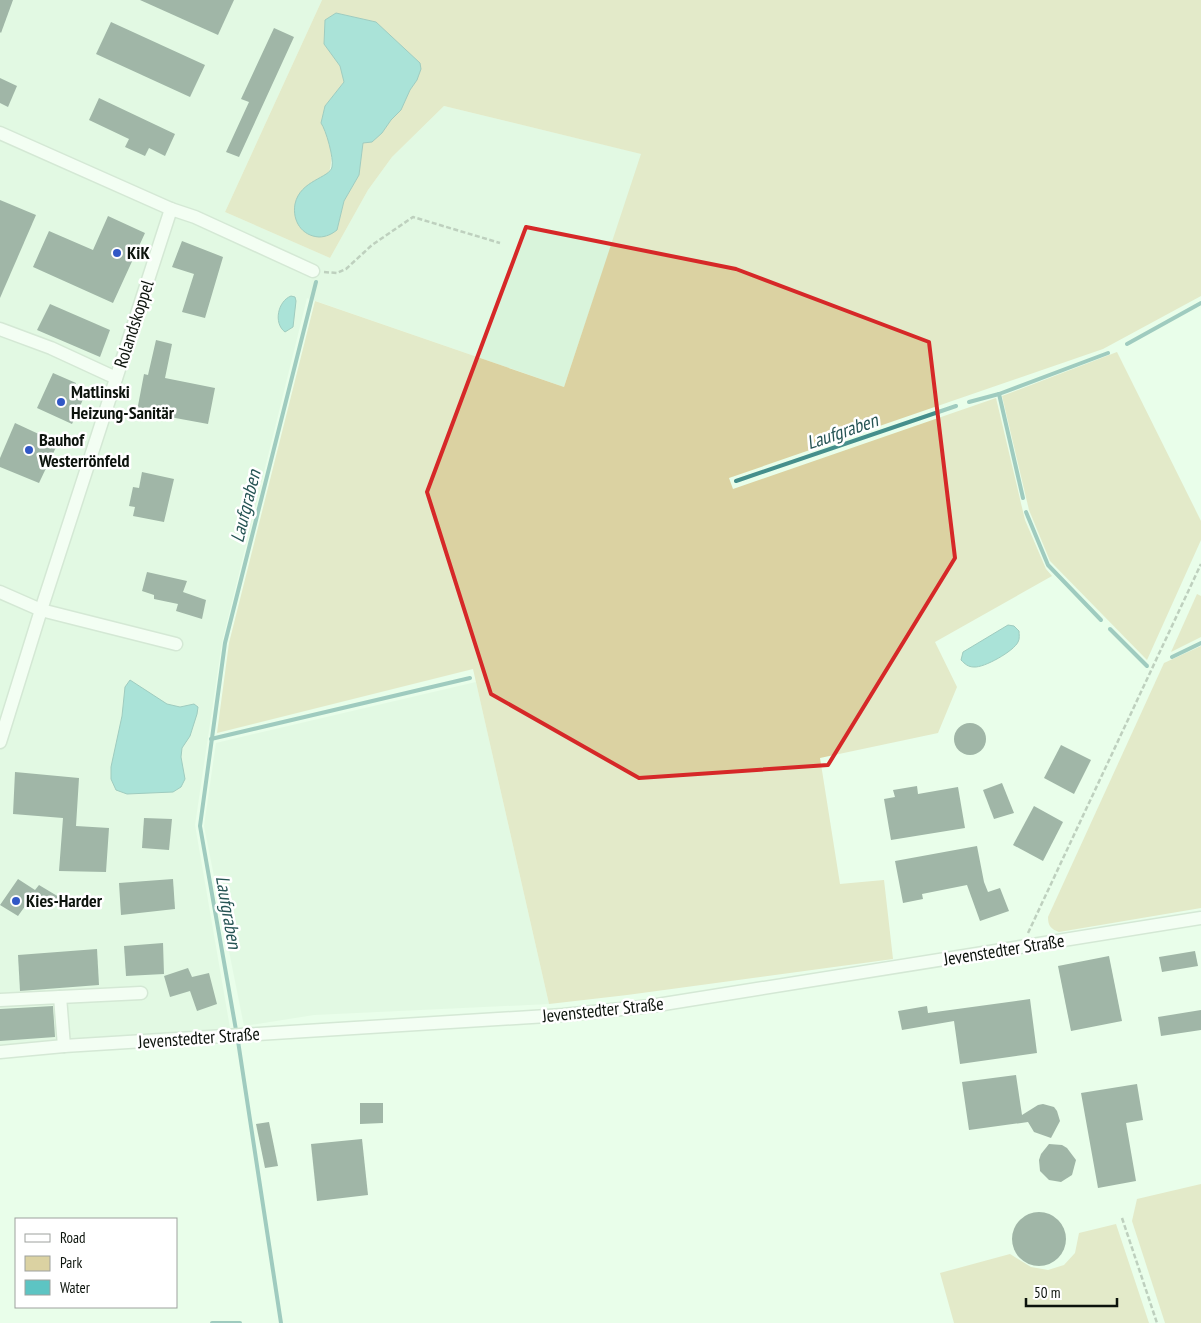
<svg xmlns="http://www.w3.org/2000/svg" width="1201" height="1323" font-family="'PT Sans Narrow',sans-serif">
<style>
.built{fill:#d9f4db}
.green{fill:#dbd2a2;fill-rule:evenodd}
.water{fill:#5dc4c3;stroke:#458f8c}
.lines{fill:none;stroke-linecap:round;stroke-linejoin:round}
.stream{stroke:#458f8c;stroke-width:4}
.building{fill:#476057}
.minor-casing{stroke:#bbcfbc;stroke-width:15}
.path{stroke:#8a9a8b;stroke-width:2.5;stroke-dasharray:5 2.5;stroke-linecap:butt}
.minor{stroke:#fff;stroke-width:12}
.marked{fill:none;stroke:#d62828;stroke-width:4;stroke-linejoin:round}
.poi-dot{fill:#3157c6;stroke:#fff;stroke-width:2}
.labels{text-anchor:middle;stroke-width:5;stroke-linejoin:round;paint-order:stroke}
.poi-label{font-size:18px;font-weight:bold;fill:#0c130c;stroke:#fff;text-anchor:start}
.street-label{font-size:18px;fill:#0c130c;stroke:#fff}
.water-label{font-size:19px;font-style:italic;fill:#265454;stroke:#fff}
</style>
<rect width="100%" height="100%" fill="#e9feea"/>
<g class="built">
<polygon points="0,0 322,0 225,212 330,258 368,190 392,157 444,106 642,154 564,387 307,298 222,642 195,825 230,1028 0,1045"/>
<polygon points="476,682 549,1004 314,1015 244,1026 204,826 216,743"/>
</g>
<g class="green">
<path d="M322,0H1201V296L1103,349L729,478L733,489L996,398L1025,520L1046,569L1052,576L935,642L957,687L938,733L820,758L840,884L884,880L893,959L627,995L549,1004L473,669L217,733L229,643L315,301L564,387L641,154L444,106L392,157L368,190L330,258L225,212ZM336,13L376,22L420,63L417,80L410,90L401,110L391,120L382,133L363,143L359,175L344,201L337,230L317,179L328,174C335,162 329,133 321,123L325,106L344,82L340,66L324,44L325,20Z"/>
<polygon points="1117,352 1201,521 1201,540 1147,660 1050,561 1029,510 1002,396"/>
<polygon points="1197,594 1201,596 1201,637 1171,652"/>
<path d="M1201,646V908L1059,932C1051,929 1048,926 1048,917L1164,663Z"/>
<polygon points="1201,1184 1201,1323 1165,1323 1132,1221 1137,1199"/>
<polygon points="1116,1224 1149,1323 954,1323 940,1273 1010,1254 1031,1267 1048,1270 1064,1265 1075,1253 1079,1233"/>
</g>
<g class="water">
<path d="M336,13L376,22L420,63L421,69L417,80L410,90L401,110L391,120L382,133L372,142L363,143L359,175L344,201L337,230C332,234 326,237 319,237C302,236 292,221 295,204C300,180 330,178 332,167C334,158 326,130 321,123L325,106L344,82L340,66L324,44L325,20Z"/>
<path d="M291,296L295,297L296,301L293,327L285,332C273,323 278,301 291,296Z"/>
<path d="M1008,625L1014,626L1019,631C1019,634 1020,639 1018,642C1014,651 984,668 974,667C968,667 965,664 961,660L963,652Z"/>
<polygon points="130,680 167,704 180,707 194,704 198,707 197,714 190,736 182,748 181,757 185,779 181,787 173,792 127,794 116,790 111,779 111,767 122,716 125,687"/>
</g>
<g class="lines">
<g class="stream">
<polyline points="1127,344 1201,303"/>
<polyline points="999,394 1023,498"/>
<polyline points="969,402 999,394 1108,353"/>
<polyline points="736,481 956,406"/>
<polyline points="1026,512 1048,565 1101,620"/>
<polyline points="1110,629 1147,666"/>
<polyline points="1172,657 1201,643"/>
<polyline points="211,739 470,678"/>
<polyline points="236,1030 200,826 225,643 316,282"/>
<polyline points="238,1041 281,1323"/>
<polyline points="212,1323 240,1323"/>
</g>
</g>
<g class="building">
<polygon points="0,0 13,0 1,33 0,32"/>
<polygon points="140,0 234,0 218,35"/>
<polygon points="111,22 205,65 190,97 96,54"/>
<polygon points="274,28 294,37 239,157 226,152 249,102 241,99"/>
<polygon points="0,78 17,86 8,107 0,103"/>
<polygon points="99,98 175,134 165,156 149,148 145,156 125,147 129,139 89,120"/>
<polygon points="0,200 36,215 0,298"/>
<polygon points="108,216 145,233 113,303 33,267 49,231 93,250"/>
<polygon points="182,241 223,257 205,318 182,312 194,274 172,267"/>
<polygon points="50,304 110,330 100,357 37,330"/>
<polygon points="156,340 172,344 165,378 215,388 208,424 137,411 144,374 148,375"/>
<polygon points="53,373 76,383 73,389 85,395 72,424 37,408"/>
<polygon points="15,423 58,443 39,483 0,467 0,458"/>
<polygon points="142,472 174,479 164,522 133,516 135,507 129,506 133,487 139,488"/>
<polygon points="147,572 187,581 183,592 206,600 202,619 176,611 178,604 154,599 154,595 142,591"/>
<circle cx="970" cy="739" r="16"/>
<polygon points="1061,745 1091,760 1074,794 1044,778"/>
<polygon points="15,772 79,778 76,826 109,828 106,872 59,871 63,818 13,814"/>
<polygon points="1002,783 1014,813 994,819 983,790"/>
<polygon points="917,786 918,794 958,787 965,828 891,840 884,799 895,797 893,790"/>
<polygon points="1034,806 1063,822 1043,861 1013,845"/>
<polygon points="144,818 172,819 169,850 142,848"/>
<polygon points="977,846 984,882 988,892 1000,888 1009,911 980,921 967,885 922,894 923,899 903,903 895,861"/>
<polygon points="18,879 35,890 39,885 59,897 53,907 33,895 18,916 0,905"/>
<polygon points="173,879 175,909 121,915 119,883"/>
<polygon points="163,943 164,974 126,976 124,946"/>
<polygon points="97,949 99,985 20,991 18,955"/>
<polygon points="1195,951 1198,966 1162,972 1159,957"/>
<polygon points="1109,956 1122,1021 1071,1031 1058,966"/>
<polygon points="188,968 192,977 209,973 217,1004 197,1011 190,991 170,997 164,976"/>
<polygon points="1030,999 1037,1053 960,1064 954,1021 902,1030 898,1011 927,1006 928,1013"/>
<polygon points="53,1006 55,1037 0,1041 0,1009"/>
<polygon points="1201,1010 1201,1030 1161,1036 1158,1017"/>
<polygon points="1016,1075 1022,1115 1038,1105 1043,1104 1054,1107 1057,1111 1060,1121 1051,1138 1034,1132 1028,1122 969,1130 962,1082"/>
<polygon points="1137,1084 1143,1120 1126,1123 1136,1181 1098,1188 1081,1093"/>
<polygon points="360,1103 383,1103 383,1123 360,1124"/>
<polygon points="269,1122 278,1166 265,1168 256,1124"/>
<polygon points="362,1139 368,1195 317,1201 311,1144"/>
<polygon points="1049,1144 1062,1145 1067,1148 1076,1160 1072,1175 1061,1182 1049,1180 1040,1171 1039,1160 1041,1154"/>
<circle cx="1039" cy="1239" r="27"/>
</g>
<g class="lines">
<defs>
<g id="minor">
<polyline points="0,133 171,209 195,217 313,271"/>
<polyline points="0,329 51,348 116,378"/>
<polyline points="0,592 41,610 176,644"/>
<polyline points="0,742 41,610 171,209"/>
<polyline points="0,1000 60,997"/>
<polyline points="64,1046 60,997 141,993"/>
<polyline points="0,1052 64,1046 563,1015 651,1006 1201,918"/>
</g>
</defs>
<use href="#minor" class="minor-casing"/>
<g class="path">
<polyline points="324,272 337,273 346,269 372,245 413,217 500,243"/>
<polyline points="1028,933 1201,564"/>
<polyline points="1122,1218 1157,1323"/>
</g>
<use href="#minor" class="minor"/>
</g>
<path d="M0 0H1201V1323H0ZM526,227L736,269L929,342L955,558L828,765L639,778L491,694L427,492Z" fill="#e9feea" fill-opacity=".55" fill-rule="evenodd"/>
<path class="marked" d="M526,227L736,269L929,342L955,558L828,765L639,778L491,694L427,492Z"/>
<g class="poi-dot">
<circle cx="117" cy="253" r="5"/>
<circle cx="61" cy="402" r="5"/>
<circle cx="29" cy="450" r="5"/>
<circle cx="16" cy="901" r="5"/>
</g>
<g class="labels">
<g class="poi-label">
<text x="127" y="259">KiK</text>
<text x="71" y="398">Matlinski<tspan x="71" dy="21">Heizung-Sanitär</tspan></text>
<text x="39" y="446">Bauhof<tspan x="39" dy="21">Westerrönfeld</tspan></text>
<text x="26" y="907">Kies-Harder</text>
</g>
<g class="street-label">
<text transform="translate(134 324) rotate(-72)" y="6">Rolandskoppel</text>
<text transform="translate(1004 950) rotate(-9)" y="6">Jevenstedter Straße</text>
<text transform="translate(603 1010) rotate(-6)" y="6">Jevenstedter Straße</text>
<text transform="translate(199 1038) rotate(-4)" y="6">Jevenstedter Straße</text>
</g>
<g class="water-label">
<text transform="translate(842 431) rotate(-19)" y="7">Laufgraben</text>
<text transform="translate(245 506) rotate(-76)" y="7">Laufgraben</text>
<text transform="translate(229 912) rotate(80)" y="7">Laufgraben</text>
</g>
</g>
<rect x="15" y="1218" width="162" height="90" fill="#ffffff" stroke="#9ea19e"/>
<rect x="25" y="1234" width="25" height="8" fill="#ffffff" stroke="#9ea19e"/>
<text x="60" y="1243" font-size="15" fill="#0c130c">Road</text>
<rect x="25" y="1256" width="25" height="15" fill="#dbd2a2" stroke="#9ea19e"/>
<text x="60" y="1268" font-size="15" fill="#0c130c">Park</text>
<rect x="25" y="1280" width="25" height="15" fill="#5dc4c3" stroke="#9ea19e"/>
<text x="60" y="1293" font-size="15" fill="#0c130c">Water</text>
<path d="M1026 1298v8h91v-8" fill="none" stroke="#0c130c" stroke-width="2.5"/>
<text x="1034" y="1298" font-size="15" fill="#0c130c" stroke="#ffffff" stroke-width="4" paint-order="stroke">50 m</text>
</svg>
